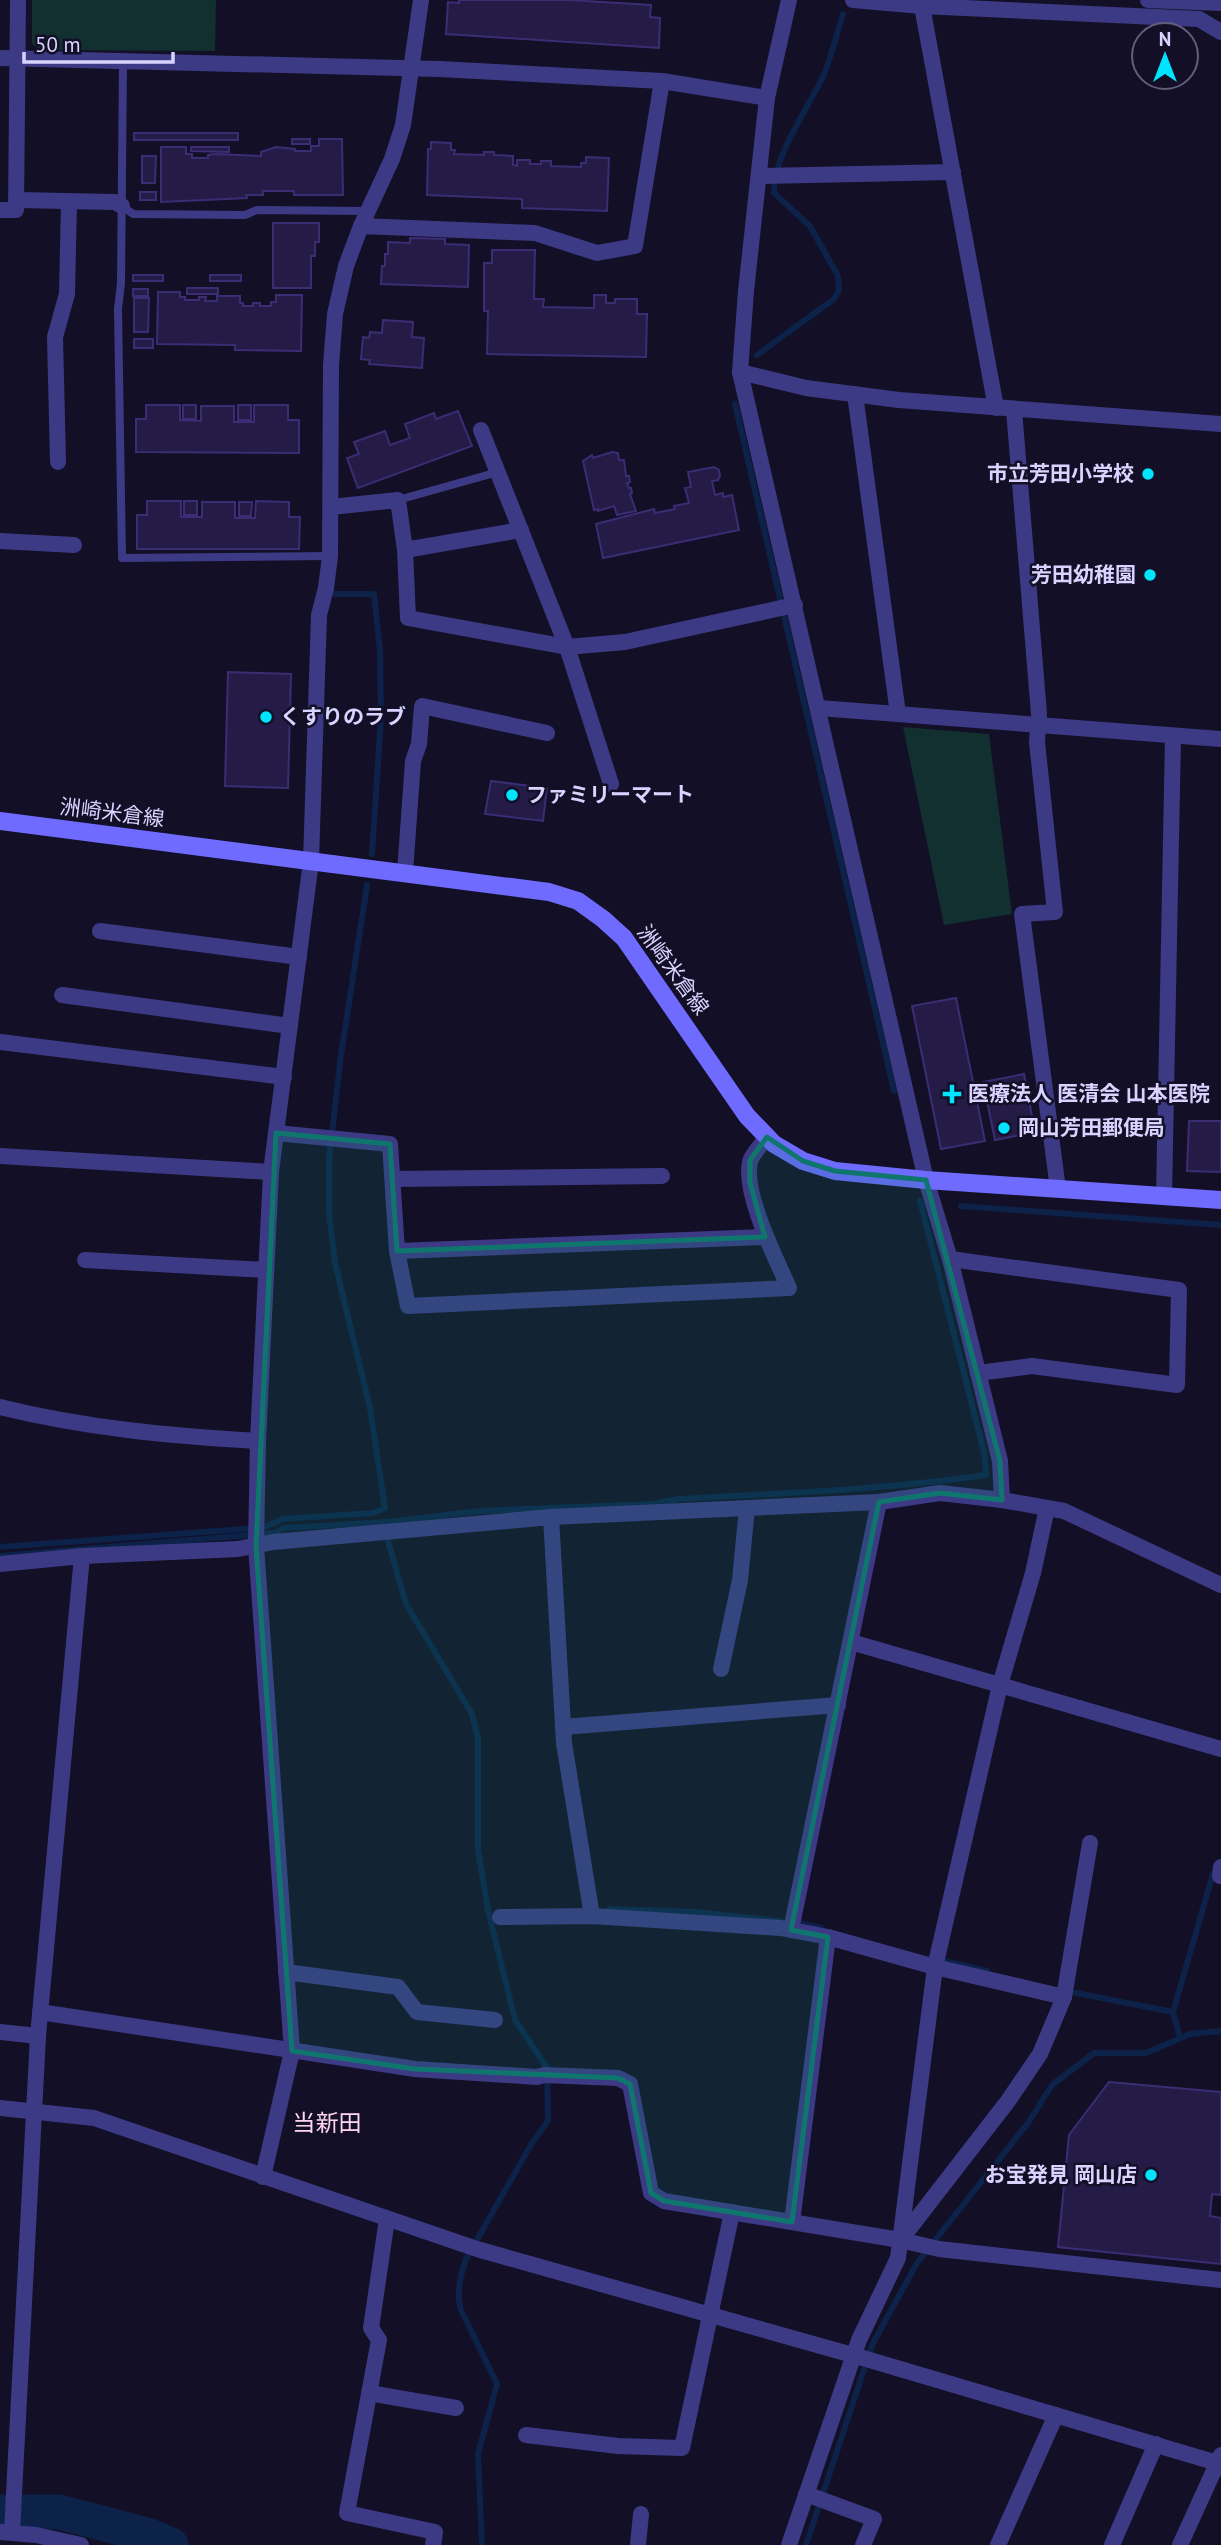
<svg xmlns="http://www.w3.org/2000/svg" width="1221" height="2545" font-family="'PT Sans','Noto Sans JP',sans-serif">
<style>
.green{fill:#12302f}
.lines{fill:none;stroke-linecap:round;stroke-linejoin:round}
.stream{stroke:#0c2248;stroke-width:6}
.river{stroke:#0c2248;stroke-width:35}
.building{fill:#241b47;stroke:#3b2d73;stroke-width:2}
.service{stroke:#3d3a85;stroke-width:8}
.minor{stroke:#3d3a85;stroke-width:16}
.secondary{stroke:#6f6bff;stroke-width:18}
.marked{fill:#0f766e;fill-opacity:0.2;stroke:#0f766e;stroke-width:5;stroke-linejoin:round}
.poi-dot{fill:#00e5ff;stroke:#130f26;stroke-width:2.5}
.labels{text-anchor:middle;stroke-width:5;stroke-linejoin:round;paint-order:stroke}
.poi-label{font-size:21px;font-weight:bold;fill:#d9d4ff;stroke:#130f26;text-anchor:start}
.street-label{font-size:21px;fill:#d9d4ff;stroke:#130f26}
.neighbourhood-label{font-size:23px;fill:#ffd6f0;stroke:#130f26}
</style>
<rect width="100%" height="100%" fill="#130f26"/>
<g class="green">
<polygon points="32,0 216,0 215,51 37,50 32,43"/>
<polygon points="903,727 989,734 1012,914 944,925"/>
</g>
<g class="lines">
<g class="stream">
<path d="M757,355L834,299L839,290L838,276L810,226L774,193C774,153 809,108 825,72C832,54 837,33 843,14"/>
<polyline points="735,404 894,1091"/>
<polyline points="334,594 374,594 380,650 381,717 372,854"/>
<polyline points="961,1206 1221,1225"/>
<path d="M386,1534L406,1604L472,1714L478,1738V1849L488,1910L515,2020L547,2068L548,2121L532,2143L466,2259C460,2276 456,2293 461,2310L497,2384L478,2454L482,2545"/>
<polyline points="0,1547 244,1529 267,1526 282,1519 373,1513 385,1508 370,1408 335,1263 329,1213 329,1159 341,1055 367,885"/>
<path d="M0,1556L275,1533L284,1528L388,1522L479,1511L653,1504L678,1499C781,1493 884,1490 986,1475L984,1452L920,1201"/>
<polyline points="609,1909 696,1912 780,1921"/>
<polyline points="798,1923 821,1928"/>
<polyline points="937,1959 987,1971"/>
<polyline points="1066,1991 1173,2012 1180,2038"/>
<polyline points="1173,2012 1213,1874"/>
<polyline points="806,2545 872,2345 917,2263 1028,2123 1052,2085 1094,2053 1146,2053 1190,2034 1221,2031"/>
</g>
<polyline class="river" points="0,2512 59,2512 147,2535 171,2545"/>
</g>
<g class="building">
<polygon points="459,0 569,0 651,5 650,17 660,18 659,48 446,34 448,2 459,3"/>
<rect x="134" y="133" width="104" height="7"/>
<rect x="292" y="139" width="18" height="5"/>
<polygon points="319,139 342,139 343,195 294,195 294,191 263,191 263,195 246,195 247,198 161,202 161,147 186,147 186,154 192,154 192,158 208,158 208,155 216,154 261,156 261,152 276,147 295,149 295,151 311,151 311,146 319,146"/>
<polygon points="431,142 451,143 451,150 455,150 454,154 484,155 484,152 494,152 494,155 513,156 513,165 517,166 517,160 530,160 530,164 541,164 541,161 551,161 551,166 581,167 581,163 586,163 586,157 609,158 607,211 522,208 522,199 427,195 428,149 431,149"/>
<polygon points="191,147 229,147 229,152 191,151"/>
<polygon points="142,156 156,156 155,183 142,183"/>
<rect x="140" y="192" width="16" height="8"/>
<polygon points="273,223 319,223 319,242 315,242 315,256 311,256 311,288 273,288"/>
<polygon points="410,238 445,239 445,244 469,245 468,287 381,284 382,266 385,266 385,254 388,254 388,242 410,243"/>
<polygon points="492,250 535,250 534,299 544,299 543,307 594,308 594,295 606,295 606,303 615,303 615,299 637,299 637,314 647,314 646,357 487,354 488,311 484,311 484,263 492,263"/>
<rect x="133" y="275" width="30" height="6"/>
<rect x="210" y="275" width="31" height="6"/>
<rect x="187" y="288" width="31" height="6"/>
<rect x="133" y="289" width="15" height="7"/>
<polygon points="158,292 180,292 180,297 185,297 185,300 199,300 199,297 206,297 205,301 217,301 217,296 240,296 240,303 243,303 243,306 253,306 253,303 260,303 260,306 271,306 271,302 276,302 276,295 302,295 301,351 235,350 235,345 157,344"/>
<polygon points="134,298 149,298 148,332 134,332"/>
<polygon points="383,320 413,322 412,337 424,338 422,368 369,364 370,360 361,359 363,337 369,338 370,332 382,333"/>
<rect x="134" y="339" width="19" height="9"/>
<polygon points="146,405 180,405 180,420 201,421 201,406 234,406 234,422 254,422 254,405 288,405 288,420 299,420 299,453 136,452 136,419 146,419"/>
<rect x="183" y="405" width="13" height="14"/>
<rect x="238" y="405" width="13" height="15"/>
<polygon points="458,411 472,446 358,488 347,458 359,454 354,442 385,431 390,445 410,438 405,424 434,413 436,419"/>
<polygon points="612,452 618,453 619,460 624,460 626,476 629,476 630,482 627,483 629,488 631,488 632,493 630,494 636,511 617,515 614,506 598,511 598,509 594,510 583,461 592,455 593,458"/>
<polygon points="714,467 719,470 720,476 718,480 712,481 715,495 723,493 723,497 732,495 739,530 603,558 596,524 654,509 655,513 675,509 674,506 689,503 685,488 691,487 688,472"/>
<polygon points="147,501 181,501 181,517 202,517 202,502 235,502 235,518 255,518 256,501 289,502 289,517 300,517 299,549 137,549 137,515 147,515"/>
<rect x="184" y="501" width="13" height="14"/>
<polygon points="239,502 252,502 251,516 239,516"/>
<polygon points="228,672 291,674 288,788 225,786"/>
<polygon points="491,781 547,788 543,821 485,814"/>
<polygon points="956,998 985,1141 941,1149 912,1006"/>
<polygon points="1024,1074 1035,1132 995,1140 983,1082"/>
<polygon points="1189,1121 1221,1121 1221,1172 1187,1171"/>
<polygon points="1109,2082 1221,2092 1221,2195 1212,2194 1210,2216 1221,2218 1221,2264 1058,2247 1069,2135"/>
</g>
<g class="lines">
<g class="service">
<polyline points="123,61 121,283 118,309 122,558 330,556"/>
<polyline points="122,206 133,214 245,215 257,210 368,211"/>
<polyline points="398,500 498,472"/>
</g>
<g class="minor">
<polyline points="789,0 767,98 746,291 740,372 926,1180 950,1259 1000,1461 1002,1500"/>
<polyline points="853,0 922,6 1199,19 1221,32"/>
<polyline points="1148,0 1221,3"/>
<polyline points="922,6 996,408"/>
<polyline points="0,58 439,69 662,81 767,98"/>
<polyline points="759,176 953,172"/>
<polyline points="16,200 115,202 122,206"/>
<polyline points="0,210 16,210 18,0"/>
<polyline points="361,226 535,233 597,253 635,246 662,81"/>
<polyline points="740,372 806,388 899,400 1221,424"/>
<polyline points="855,394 898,714"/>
<polyline points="1014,410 1039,714 1037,742 1055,912 1022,914 1058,1189"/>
<polyline points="481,430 567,647 611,784"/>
<polyline points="58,462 55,337 67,294 69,201"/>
<polyline points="331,507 398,500 405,550 408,618 567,647 625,642 795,605"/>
<polyline points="0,541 74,545"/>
<polyline points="405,550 521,530"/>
<polyline points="819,708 1221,739"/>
<polyline points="405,872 413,761 419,744 422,706 547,733"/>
<polyline points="100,931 299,957"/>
<polyline points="62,995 290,1026"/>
<polyline points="0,1042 284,1077"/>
<path d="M276,1133L390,1144L397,1251L408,1306L789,1288C777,1261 740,1188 751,1159C754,1152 762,1144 767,1137"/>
<polyline points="0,1156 271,1172"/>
<polyline points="393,1179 662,1176"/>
<polyline points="1164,1196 1173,737"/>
<polyline points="397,1251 765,1237"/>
<polyline points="950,1259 1179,1290 1177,1385 1032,1366 978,1373"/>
<polyline points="85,1260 266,1270"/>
<path d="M0,1407C85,1428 170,1436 258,1441"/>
<polyline points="551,1517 564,1743 592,1916"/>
<polyline points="0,1564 82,1556 238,1549 273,1542 551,1517 879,1502 940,1493 1002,1500 1064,1511 1221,1585"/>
<polyline points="851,1642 1221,1749"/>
<polyline points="721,1669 740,1580 747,1508"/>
<polyline points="563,1727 838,1705"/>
<polyline points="1220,1876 1221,1867"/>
<polyline points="500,1917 592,1916 781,1928 828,1937 935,1967 1064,1997"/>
<polyline points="791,1930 879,1502"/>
<polyline points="286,1972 398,1987 417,2012 495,2020"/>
<polyline points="40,2012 415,2069 537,2077 544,2075 618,2078 630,2084 651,2193 664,2201 900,2240 939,2249 1221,2280"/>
<polyline points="0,2032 38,2036"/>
<polyline points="0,2108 94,2118 477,2249 863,2358 1221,2464"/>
<polyline points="263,2177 292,2051 256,1546 258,1441 271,1172 311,861 319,615 326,588 330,556 331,365 335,314 346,266 361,226 392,159 403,125 421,0"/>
<polyline points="387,2219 371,2328 379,2340 347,2513 435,2532 433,2545"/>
<polyline points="792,2222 828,1937"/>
<polyline points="902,2238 1008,2101 1040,2054 1064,1997 1090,1843"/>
<polyline points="369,2393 456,2408"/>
<polyline points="526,2435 618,2446 682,2448 732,2212"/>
<polyline points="806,2494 874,2519 863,2545"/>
<polyline points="0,2532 36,2535 81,2545"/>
<polyline points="12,2532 38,2036 82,1556"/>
<polyline points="638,2545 641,2514"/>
<polyline points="789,2545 859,2340 898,2258 935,1967 1000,1685 1033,1573 1047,1508"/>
<polyline points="998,2545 1056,2415"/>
<polyline points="1112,2545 1156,2444"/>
<polyline points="1180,2545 1221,2455"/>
</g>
<polyline class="secondary" points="0,821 549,892 578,901 603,919 624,938 747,1116 774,1144 803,1161 835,1171 926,1180 1221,1200"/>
</g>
<path class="marked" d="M276,1133L390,1144L397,1251L765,1237L750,1183V1160L767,1137L803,1161L835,1171L926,1180L1000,1461L1002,1500L940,1493L879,1502L791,1930L828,1937L792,2222L664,2201L651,2193L630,2084L618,2078L415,2069L292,2051L256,1546Z"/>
<g class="poi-dot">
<circle cx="1148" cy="474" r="7"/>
<circle cx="1150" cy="575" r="7"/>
<circle cx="266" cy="717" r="7"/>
<circle cx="512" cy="795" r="7"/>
<path d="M948.5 1083.5h7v7h7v7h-7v7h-7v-7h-7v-7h7z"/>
<circle cx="1004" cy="1128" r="7"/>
<circle cx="1151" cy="2175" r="7"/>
</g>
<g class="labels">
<g class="poi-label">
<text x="1134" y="481" text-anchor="end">市立芳田小学校</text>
<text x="1136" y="582" text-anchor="end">芳田幼稚園</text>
<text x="280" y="724">くすりのラブ</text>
<text x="526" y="802">ファミリーマート</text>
<text x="968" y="1101">医療法人 医清会 山本医院</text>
<text x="1018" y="1135">岡山芳田郵便局</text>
<text x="1137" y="2182" text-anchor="end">お宝発見 岡山店</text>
</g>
<g class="street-label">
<text transform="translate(112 813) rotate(7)" y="7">洲崎米倉線</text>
<text transform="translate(673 970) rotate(54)" y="7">洲崎米倉線</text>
</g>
<g class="neighbourhood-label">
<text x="327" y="2131">当新田</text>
</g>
</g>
<g transform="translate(1165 56)"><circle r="33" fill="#130f26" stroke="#625e7d" stroke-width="2"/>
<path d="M0-5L12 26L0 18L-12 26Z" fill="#00e5ff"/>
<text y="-10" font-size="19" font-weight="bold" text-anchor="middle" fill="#d9d4ff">N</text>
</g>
<path d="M24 52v10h149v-10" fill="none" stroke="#d9d4ff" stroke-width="3.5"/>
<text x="35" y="52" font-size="21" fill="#d9d4ff" stroke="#130f26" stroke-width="5" paint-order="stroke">50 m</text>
</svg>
